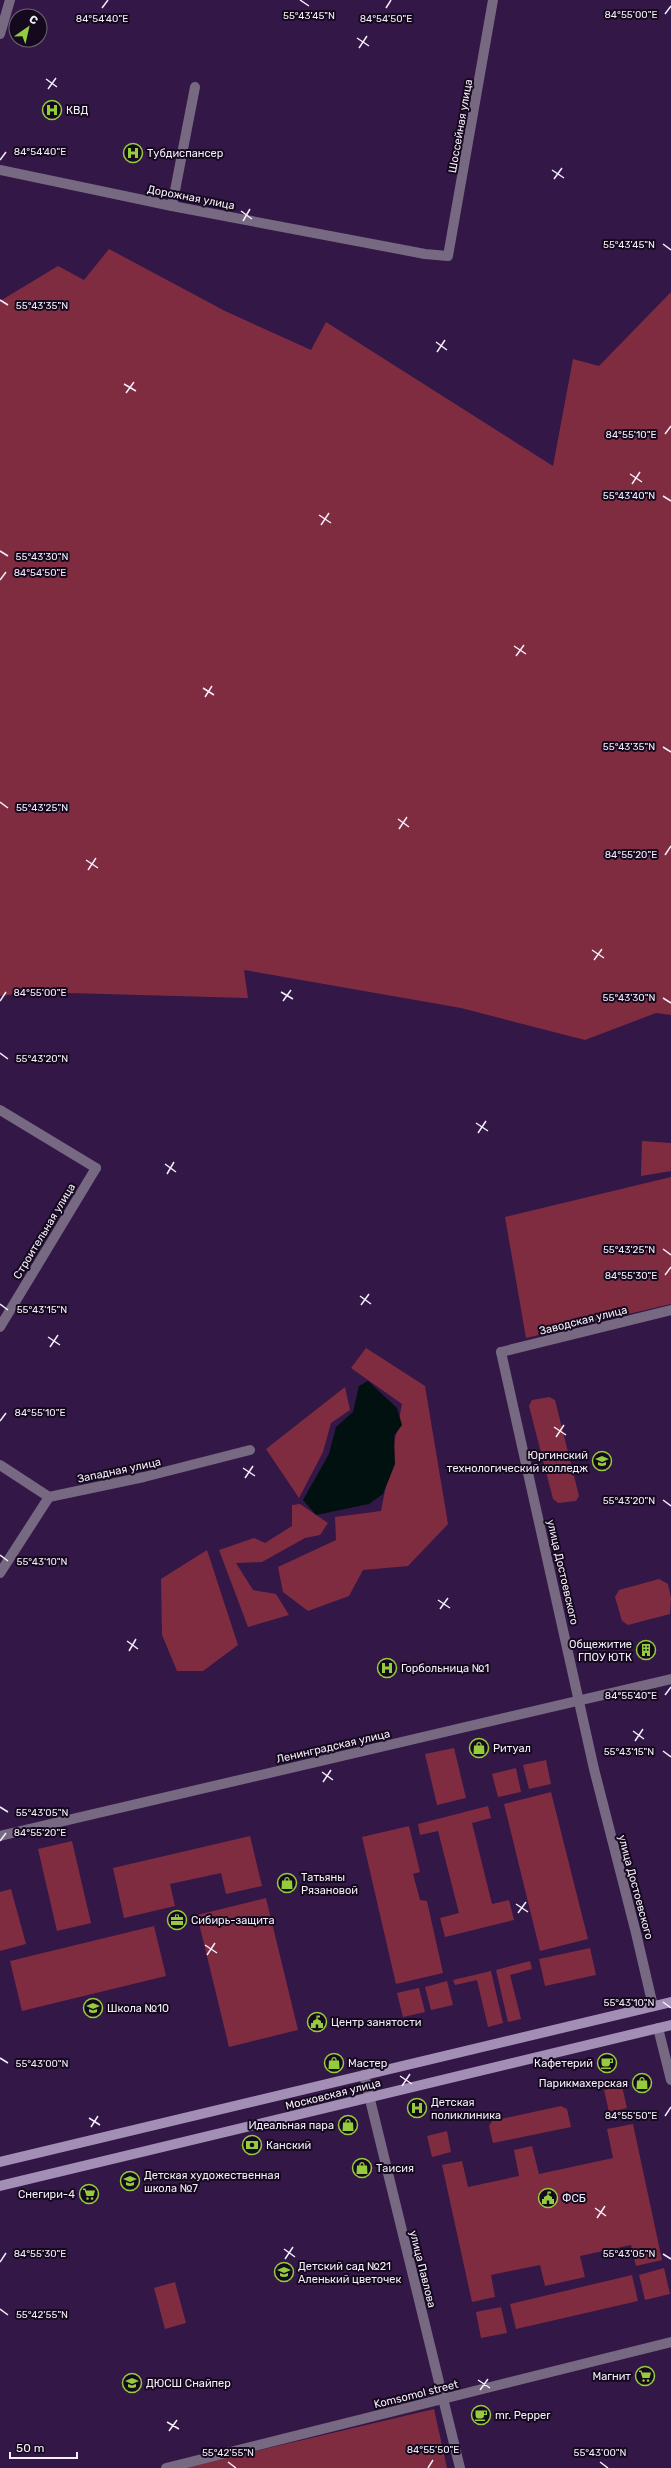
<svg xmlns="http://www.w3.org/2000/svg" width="671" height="2468" font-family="Rubik,sans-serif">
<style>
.green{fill:#7f2c41}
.water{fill:#00110f}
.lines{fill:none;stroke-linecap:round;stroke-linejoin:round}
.minor{stroke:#766981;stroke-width:10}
.tertiary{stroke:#766981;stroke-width:10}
.secondary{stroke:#a38fb5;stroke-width:10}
.ticks{fill:none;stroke:#f4eefa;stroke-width:1.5}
.labels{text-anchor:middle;stroke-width:4;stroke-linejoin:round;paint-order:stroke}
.poi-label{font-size:11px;fill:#f4eefa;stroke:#15091e;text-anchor:start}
.street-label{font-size:11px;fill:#f4eefa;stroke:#15091e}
.ticks-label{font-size:10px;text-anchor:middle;fill:#f4eefa;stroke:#15091e;stroke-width:4;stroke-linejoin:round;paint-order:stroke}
</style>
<rect width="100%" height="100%" fill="#331747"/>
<g class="green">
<polygon points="109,249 225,311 311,350 326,322 553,466 573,359 599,366 671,292 671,1015 656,1013 585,1040 461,1008 244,970 248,998 33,992 0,996 0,301 58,266 84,280"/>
<polygon points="642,1141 671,1143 671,1171 641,1176"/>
<polygon points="671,1177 671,1304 526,1338 505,1217"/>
<polygon points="366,1348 425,1386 448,1524 408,1566 363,1570 349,1596 308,1611 283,1592 278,1567 336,1540 335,1517 381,1511 402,1404 351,1368"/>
<polygon points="345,1387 350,1410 331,1423 323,1452 299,1498 266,1449"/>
<polygon points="549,1397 555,1400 579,1496 576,1501 558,1503 553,1499 529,1406 532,1400"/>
<polygon points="300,1504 328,1523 320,1535 305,1538 262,1562 236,1563 253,1590 276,1594 289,1615 248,1627 219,1550 254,1538 265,1543 292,1526 292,1505"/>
<polygon points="207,1550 238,1645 203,1671 177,1671 162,1635 161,1579"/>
<polygon points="659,1579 668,1584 671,1598 670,1614 628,1625 622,1621 615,1597 619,1590"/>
<polygon points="454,1748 466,1798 437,1805 425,1754"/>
<polygon points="546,1760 551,1784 529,1789 523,1765"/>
<polygon points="516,1768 521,1792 498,1797 492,1774"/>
<polygon points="551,1792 588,1939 540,1951 504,1804"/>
<polygon points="488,1806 491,1818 472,1823 492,1904 509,1900 514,1920 445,1937 440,1918 459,1913 438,1831 420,1835 418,1824"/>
<polygon points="409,1826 420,1872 413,1874 420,1900 427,1901 443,1973 396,1984 362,1837"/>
<polygon points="250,1836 262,1886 226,1894 221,1873 170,1884 175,1906 124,1918 113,1868"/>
<polygon points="72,1841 91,1923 57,1931 38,1849"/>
<polygon points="11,1889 26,1944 0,1951 0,1892"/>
<polygon points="266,1898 298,2030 229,2047 197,1915"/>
<polygon points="154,1926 166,1976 22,2011 10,1961"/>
<polygon points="590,1948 596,1975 545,1986 539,1959"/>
<polygon points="530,1961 532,1969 510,1975 521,2019 508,2022 496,1970"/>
<polygon points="491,1971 503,2023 488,2027 477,1980 455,1985 453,1980"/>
<polygon points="447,1981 453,2005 431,2010 425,1987"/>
<polygon points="419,1988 425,2012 403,2017 397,1993"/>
<polygon points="622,2086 627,2108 609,2112 604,2090"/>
<polygon points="561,2106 567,2109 571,2127 493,2143 489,2126 492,2121"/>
<polygon points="633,2124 662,2260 636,2266 631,2245 580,2256 585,2277 545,2286 540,2265 491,2275 495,2297 472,2302 442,2165 462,2161 468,2187 519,2176 514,2150 532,2146 539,2174 613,2158 607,2129"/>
<polygon points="447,2131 451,2152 432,2157 427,2136"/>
<polygon points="664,2268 670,2294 645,2300 639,2275"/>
<polygon points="632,2275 638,2301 516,2329 510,2304"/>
<polygon points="175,2282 186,2323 165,2329 154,2288"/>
<polygon points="501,2307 507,2333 481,2338 476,2312"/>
<polygon points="434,2409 447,2468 184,2468"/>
</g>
<polygon class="water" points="368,1381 397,1408 402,1425 394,1436 395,1464 383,1494 369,1504 316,1515 303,1500 329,1454 336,1427 353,1412 359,1386"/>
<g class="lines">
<g class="minor">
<polyline points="0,170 172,206 425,254 448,256 493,0"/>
<polyline points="172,206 195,87"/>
<polyline points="0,1110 96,1168"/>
<polyline points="501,1352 671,1310"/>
<polyline points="0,1465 49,1497 144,1477 250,1450"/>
<polyline points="0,1573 49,1497"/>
</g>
<g class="tertiary">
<polyline points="0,34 10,0"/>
<polyline points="0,1327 96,1168"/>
<polyline points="501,1352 594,1769 636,1933 653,2006"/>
<polyline points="0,1836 671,1679"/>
<polyline points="658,2028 671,2080"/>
<polyline points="364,2075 460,2468"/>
<polyline points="166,2468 671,2342"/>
</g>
<g class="secondary">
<polyline points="0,2162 671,2002"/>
<polyline points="0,2186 671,2025"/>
</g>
</g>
<path class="ticks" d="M300,0L309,6M102,8L108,0M386,8L391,0M665,14L671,6M357,38L369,46M359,48L367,36M46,79L57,87M48,89L56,78M0,160L6,152M552,170L564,178M554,179L562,168M241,211L252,219M243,221L250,209M663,244L671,250M0,300L8,305M436,342L447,350M437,352L445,340M124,384L136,391M126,393L134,382M665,434L671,426M630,474L642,482M632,484L640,472M663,496L671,501M319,515L331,523M321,525L329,513M0,551L8,556M0,580L6,572M514,646L526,654M516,656L524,645M203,688L214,695M205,697L212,686M663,747L671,752M0,802L8,808M398,819L409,827M399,829L407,817M665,855L671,846M86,860L98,868M88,870L96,858M592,950L604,958M594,960L602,949M281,992L293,999M663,998L671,1003M0,1001L6,992M283,1001L291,990M0,1053L8,1059M476,1123L488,1131M478,1133L486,1121M165,1164L176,1172M167,1174L174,1162M663,1249L671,1255M665,1275L671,1267M360,1296L371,1304M0,1304L8,1310M361,1305L369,1294M48,1337L60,1345M50,1347L58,1335M0,1421L6,1413M554,1427L566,1435M556,1437L564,1425M243,1468L255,1476M245,1478L253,1466M663,1500L671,1506M0,1555L8,1561M438,1600L450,1608M440,1609L448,1598M127,1641L138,1649M129,1651L136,1639M665,1695L671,1687M633,1731L644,1739M635,1741L643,1729M663,1751L671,1757M322,1772L333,1780M323,1782L331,1770M0,1807L8,1812M0,1841L6,1833M516,1904L528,1912M518,1913L526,1902M205,1945L217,1953M207,1955L215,1943M663,2002L671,2008M0,2058L8,2063M400,2076L412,2084M402,2086L410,2074M665,2116L671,2107M89,2118L100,2125M91,2127L98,2116M595,2208L606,2216M597,2218L605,2206M284,2249L295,2257M663,2254L671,2259M285,2259L293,2247M0,2262L6,2253M0,2309L8,2315M478,2380L490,2388M480,2390L488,2379M167,2422L179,2429M169,2431L177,2420M228,2462L236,2468M600,2462L608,2468M428,2468L433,2460"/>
<defs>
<symbol id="hospital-ring" viewBox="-11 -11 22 22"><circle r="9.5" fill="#15091e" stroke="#95cc3b" stroke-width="1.5"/><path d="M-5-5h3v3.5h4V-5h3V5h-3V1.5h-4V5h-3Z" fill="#95cc3b"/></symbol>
<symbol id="university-ring" viewBox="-11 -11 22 22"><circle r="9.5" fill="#15091e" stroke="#95cc3b" stroke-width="1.5"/><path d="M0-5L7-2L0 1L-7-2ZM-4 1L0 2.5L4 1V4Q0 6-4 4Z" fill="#95cc3b"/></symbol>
<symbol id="building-ring" viewBox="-11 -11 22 22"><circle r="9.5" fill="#15091e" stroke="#95cc3b" stroke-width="1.5"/><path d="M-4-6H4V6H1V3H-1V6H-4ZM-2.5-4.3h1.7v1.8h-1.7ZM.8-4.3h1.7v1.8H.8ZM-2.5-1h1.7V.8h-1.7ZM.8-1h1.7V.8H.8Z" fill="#95cc3b"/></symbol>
<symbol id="shop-ring" viewBox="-11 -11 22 22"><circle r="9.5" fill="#15091e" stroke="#95cc3b" stroke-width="1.5"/><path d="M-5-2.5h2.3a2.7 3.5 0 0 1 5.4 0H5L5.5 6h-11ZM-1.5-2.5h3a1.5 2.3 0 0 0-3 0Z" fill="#95cc3b"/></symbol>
<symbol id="office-ring" viewBox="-11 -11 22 22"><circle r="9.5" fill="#15091e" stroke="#95cc3b" stroke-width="1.5"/><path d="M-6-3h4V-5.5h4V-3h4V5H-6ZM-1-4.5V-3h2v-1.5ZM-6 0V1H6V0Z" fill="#95cc3b"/></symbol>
<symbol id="school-ring" viewBox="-11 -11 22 22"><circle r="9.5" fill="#15091e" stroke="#95cc3b" stroke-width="1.5"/><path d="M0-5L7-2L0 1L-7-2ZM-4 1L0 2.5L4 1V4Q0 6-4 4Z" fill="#95cc3b"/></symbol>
<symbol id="civic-ring" viewBox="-11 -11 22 22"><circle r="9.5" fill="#15091e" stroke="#95cc3b" stroke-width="1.5"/><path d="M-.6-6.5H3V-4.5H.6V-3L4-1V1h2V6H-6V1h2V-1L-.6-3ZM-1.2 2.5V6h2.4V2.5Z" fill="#95cc3b"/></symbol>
<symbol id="cafe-ring" viewBox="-11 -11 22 22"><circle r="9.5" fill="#15091e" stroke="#95cc3b" stroke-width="1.5"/><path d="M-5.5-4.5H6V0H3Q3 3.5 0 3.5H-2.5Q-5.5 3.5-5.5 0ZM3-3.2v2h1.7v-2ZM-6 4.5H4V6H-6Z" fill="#95cc3b"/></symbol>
<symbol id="bank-ring" viewBox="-11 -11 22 22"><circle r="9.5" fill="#15091e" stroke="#95cc3b" stroke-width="1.5"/><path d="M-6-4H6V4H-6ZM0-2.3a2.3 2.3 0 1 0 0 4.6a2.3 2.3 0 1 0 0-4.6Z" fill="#95cc3b"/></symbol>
<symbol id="supermarket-ring" viewBox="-11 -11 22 22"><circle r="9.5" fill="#15091e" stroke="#95cc3b" stroke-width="1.5"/><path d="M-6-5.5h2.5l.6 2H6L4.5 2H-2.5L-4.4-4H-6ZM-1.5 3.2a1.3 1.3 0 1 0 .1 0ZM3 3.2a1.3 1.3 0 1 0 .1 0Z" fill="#95cc3b"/></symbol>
</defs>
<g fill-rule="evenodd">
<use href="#hospital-ring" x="41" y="99" width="22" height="22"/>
<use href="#hospital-ring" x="122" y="142" width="22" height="22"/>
<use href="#university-ring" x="591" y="1450" width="22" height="22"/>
<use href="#building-ring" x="635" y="1639" width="22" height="22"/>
<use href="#hospital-ring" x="376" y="1657" width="22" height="22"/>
<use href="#shop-ring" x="468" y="1737" width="22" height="22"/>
<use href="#shop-ring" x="276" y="1872" width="22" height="22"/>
<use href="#office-ring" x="166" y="1909" width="22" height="22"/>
<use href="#school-ring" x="82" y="1997" width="22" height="22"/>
<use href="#civic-ring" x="306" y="2011" width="22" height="22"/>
<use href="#shop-ring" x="323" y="2052" width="22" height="22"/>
<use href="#cafe-ring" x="596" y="2052" width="22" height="22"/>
<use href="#shop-ring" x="631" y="2072" width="22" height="22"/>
<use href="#hospital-ring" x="406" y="2097" width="22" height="22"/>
<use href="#shop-ring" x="337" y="2114" width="22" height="22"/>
<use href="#bank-ring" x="241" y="2134" width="22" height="22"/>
<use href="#shop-ring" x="351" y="2157" width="22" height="22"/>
<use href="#school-ring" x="119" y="2170" width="22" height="22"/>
<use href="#supermarket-ring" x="78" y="2183" width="22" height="22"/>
<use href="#civic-ring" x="537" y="2187" width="22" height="22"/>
<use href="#school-ring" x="273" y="2261" width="22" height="22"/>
<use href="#supermarket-ring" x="634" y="2365" width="22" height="22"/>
<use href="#school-ring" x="121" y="2372" width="22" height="22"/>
<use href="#cafe-ring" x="470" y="2404" width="22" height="22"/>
</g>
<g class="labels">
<g class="poi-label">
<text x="66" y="114">КВД</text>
<text x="147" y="157">Тубдиспансер</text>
<text x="588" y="1459" text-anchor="end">Юргинский<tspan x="588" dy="13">технологический колледж</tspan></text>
<text x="632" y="1648" text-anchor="end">Общежитие<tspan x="632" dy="13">ГПОУ ЮТК</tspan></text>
<text x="401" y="1672">Горбольница №1</text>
<text x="493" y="1752">Ритуал</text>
<text x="301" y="1881">Татьяны<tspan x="301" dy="13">Рязановой</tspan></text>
<text x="191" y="1924">Сибирь-защита</text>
<text x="107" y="2012">Школа №10</text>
<text x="331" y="2026">Центр занятости</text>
<text x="348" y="2067">Мастер</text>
<text x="593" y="2067" text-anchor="end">Кафетерий</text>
<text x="628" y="2087" text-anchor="end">Парикмахерская</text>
<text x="431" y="2106">Детская<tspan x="431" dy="13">поликлиника</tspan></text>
<text x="334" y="2129" text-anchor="end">Идеальная пара</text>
<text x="266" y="2149">Канский</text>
<text x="376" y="2172">Таисия</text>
<text x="144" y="2179">Детская художественная<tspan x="144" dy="13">школа №7</tspan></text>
<text x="75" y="2198" text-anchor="end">Снегири-4</text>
<text x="562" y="2202">ФСБ</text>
<text x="298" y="2270">Детский сад №21<tspan x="298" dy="13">Аленький цветочек</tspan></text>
<text x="631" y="2380" text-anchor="end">Магнит</text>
<text x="146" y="2387">ДЮСШ Снайпер</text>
<text x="495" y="2419">mr. Pepper</text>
</g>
<g class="street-label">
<text transform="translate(460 126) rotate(-80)" y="4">Шоссейная улица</text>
<text transform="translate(191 197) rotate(11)" y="4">Дорожная улица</text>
<text transform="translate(44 1231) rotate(-59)" y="4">Строительная улица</text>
<text transform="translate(583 1320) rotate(-14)" y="4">Заводская улица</text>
<text transform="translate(119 1470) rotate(-12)" y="4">Западная улица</text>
<text transform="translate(563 1572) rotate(77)" y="4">улица Достоевского</text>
<text transform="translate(333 1746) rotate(-13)" y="4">Ленинградская улица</text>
<text transform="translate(636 1887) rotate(75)" y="4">улица Достоевского</text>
<text transform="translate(333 2094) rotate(-14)" y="4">Московская улица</text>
<text transform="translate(423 2269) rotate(76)" y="4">улица Павлова</text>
<text transform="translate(416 2394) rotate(-14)" y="4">Komsomol street</text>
</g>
</g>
<g class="ticks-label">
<text x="631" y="18">84°55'00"E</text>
<text x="309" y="19">55°43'45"N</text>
<text x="102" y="22">84°54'40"E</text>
<text x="386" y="22">84°54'50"E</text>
<text x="40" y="155">84°54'40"E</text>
<text x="629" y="248">55°43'45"N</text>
<text x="42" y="309">55°43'35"N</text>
<text x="631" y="438">84°55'10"E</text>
<text x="629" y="499">55°43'40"N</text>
<text x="42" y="560">55°43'30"N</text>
<text x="40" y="576">84°54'50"E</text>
<text x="629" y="750">55°43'35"N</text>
<text x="42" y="811">55°43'25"N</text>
<text x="631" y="858">84°55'20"E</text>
<text x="40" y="996">84°55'00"E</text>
<text x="629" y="1001">55°43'30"N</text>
<text x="42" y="1062">55°43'20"N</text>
<text x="629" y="1253">55°43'25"N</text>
<text x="631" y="1279">84°55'30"E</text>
<text x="42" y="1313">55°43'15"N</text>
<text x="40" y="1416">84°55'10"E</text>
<text x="629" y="1504">55°43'20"N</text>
<text x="42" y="1565">55°43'10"N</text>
<text x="631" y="1699">84°55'40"E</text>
<text x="629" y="1755">55°43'15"N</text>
<text x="42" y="1816">55°43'05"N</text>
<text x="40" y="1836">84°55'20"E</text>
<text x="629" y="2006">55°43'10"N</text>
<text x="42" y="2067">55°43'00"N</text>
<text x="631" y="2119">84°55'50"E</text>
<text x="40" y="2257">84°55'30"E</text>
<text x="629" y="2257">55°43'05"N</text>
<text x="42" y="2318">55°42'55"N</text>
<text x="433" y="2453">84°55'50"E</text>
<text x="228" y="2456">55°42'55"N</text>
<text x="600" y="2456">55°43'00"N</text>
</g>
<g transform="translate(28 28) rotate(34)"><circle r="19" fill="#15091e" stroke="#6e6576"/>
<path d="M0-3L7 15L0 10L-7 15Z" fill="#95cc3b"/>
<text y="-6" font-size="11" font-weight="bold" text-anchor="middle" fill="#f4eefa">С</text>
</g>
<path d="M10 2452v6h67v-6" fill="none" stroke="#f4eefa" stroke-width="2"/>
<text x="16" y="2452" font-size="12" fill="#f4eefa" stroke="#15091e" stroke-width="3" paint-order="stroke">50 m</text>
</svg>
